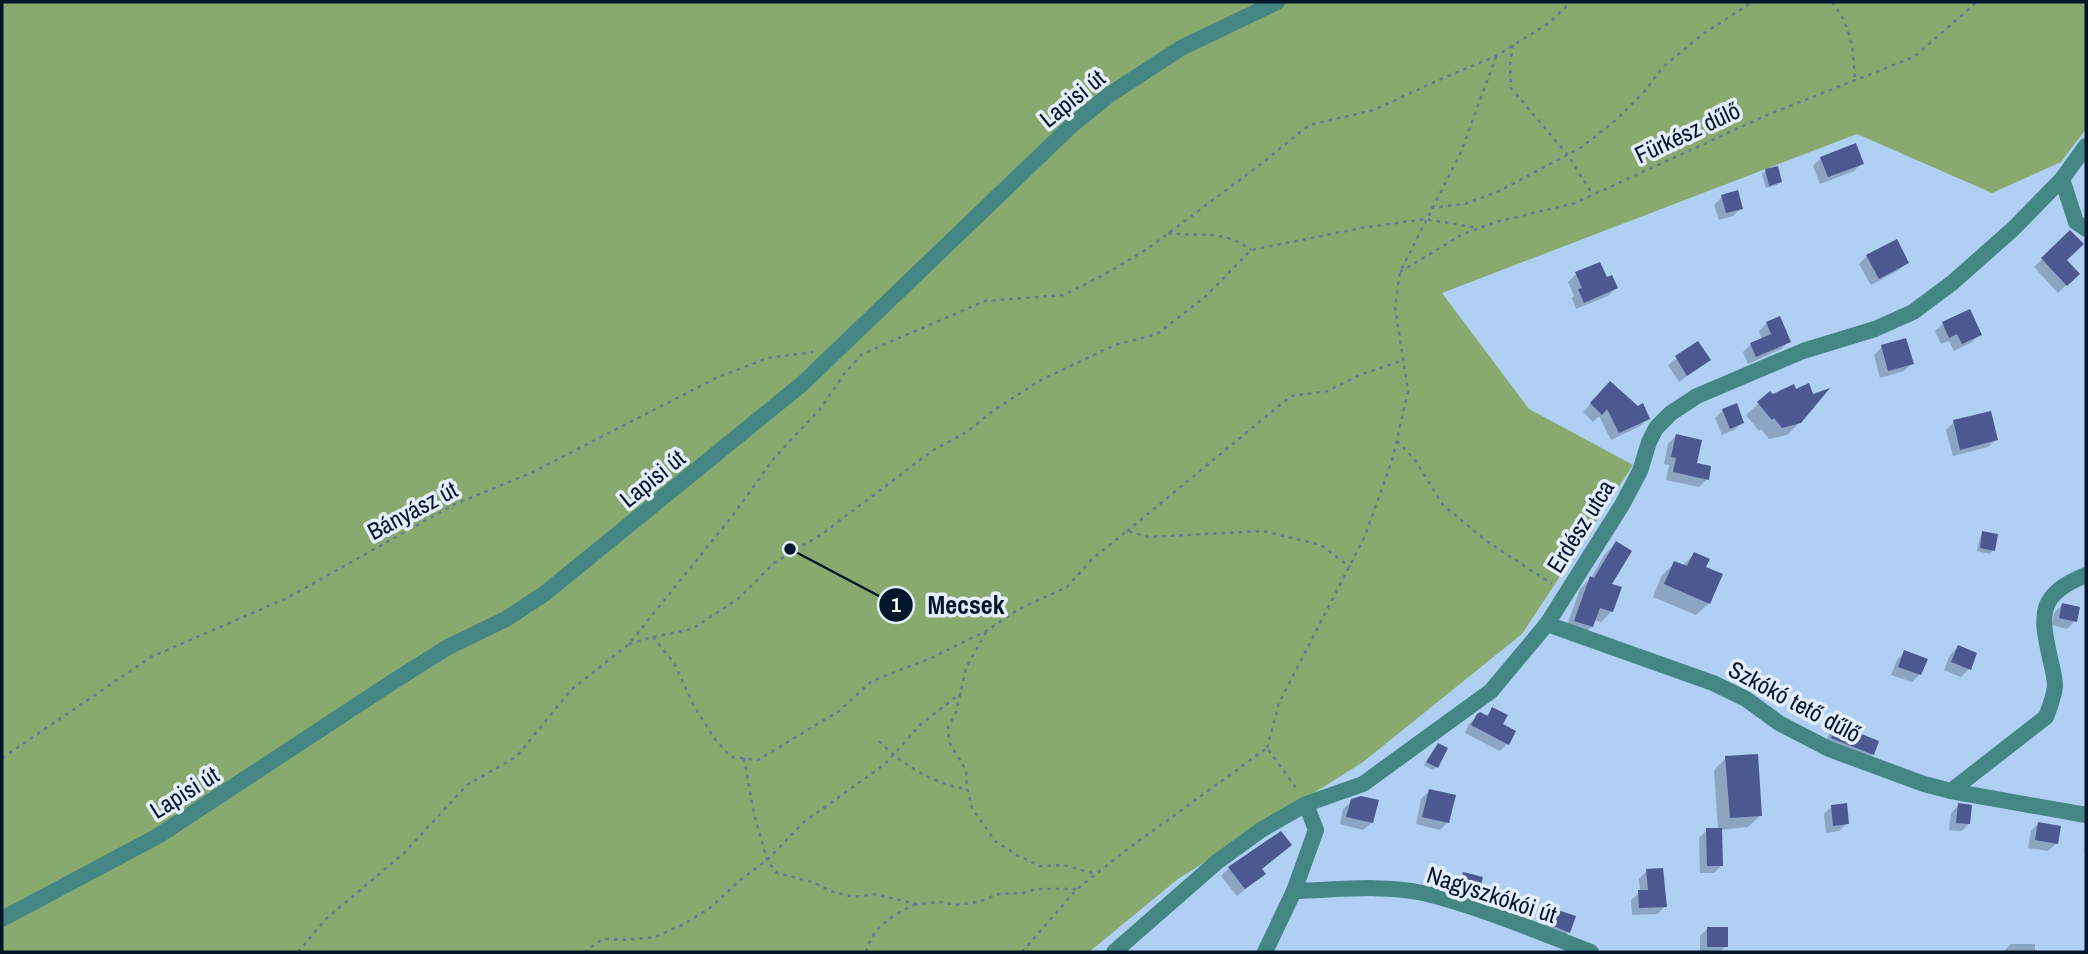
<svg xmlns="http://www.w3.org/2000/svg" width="2088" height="954" font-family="'Archivo Narrow',sans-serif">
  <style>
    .forest { fill: #89aa6f }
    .shadow { fill: #0003 }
    .building { fill: #4c5990 }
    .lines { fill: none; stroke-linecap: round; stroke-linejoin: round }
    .path { stroke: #617b99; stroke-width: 2.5; stroke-dasharray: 3.5 5; stroke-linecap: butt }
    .minor { stroke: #448684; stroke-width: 16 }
    .labels { text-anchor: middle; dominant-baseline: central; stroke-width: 7; stroke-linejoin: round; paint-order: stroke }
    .street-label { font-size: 24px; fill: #02152a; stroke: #e3eefa }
    .leader { fill: none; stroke: #02152a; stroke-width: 2.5 }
    .callout-dot { fill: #02152a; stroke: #e3eefa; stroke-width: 2.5 }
    .mark-label { font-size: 21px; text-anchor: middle; font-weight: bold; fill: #fff }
    .callout-label { font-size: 26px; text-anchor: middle; font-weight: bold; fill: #02152a; stroke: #e3eefa; stroke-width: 7; stroke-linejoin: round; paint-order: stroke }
  </style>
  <rect width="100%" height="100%" fill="#afcff3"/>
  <path class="forest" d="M2,2H2086V129L2061,162L1992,193L1857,134L1442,293L1529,409L1633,465L1522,634L1363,762L1178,879L1089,952H2Z"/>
  <g class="shadow">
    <path d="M1821,158L1862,163L1854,171L1820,184L1813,166Z"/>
    <path d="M1766,171L1780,182L1777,185L1766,188L1762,174Z"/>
    <path d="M1722,197L1741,208L1733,216L1719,220L1714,205Z"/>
    <path d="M2070,233L2065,260L2078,274L2058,293L2034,267Z"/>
    <path d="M1867,256L1907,262L1899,270L1871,285L1859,264Z"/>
    <path d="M1576,274L1606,279L1616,288L1608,296L1576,309L1572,298L1574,296L1568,282Z"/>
    <path d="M1767,323L1789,341L1781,349L1748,364L1743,352L1751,344L1762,339L1759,331Z"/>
    <path d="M1943,324L1980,334L1972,342L1954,351L1949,341L1941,344L1935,331Z"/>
    <path d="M1698,343L1708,360L1679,382L1668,365Z"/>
    <path d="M1882,347L1912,363L1904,371L1880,378L1874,355Z"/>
    <path d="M1611,383L1648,418L1640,426L1611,440L1599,416L1593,422L1583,412Z"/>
    <path d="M1772,396L1800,422L1787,435L1769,439L1761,429L1759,431L1746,415L1759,403Z"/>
    <path d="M1723,410L1742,423L1734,430L1722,435L1715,418Z"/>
    <path d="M1954,422L1996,439L1988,447L1953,456L1946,430Z"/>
    <path d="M1676,436L1707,479L1699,487L1666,480L1669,465L1664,464L1668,444Z"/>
    <path d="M1983,533L1993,550L1990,554L1977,551L1980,537Z"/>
    <path d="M1616,543L1610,585L1612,611L1601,622L1594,620L1592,626L1581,637L1565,631L1580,589L1591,578L1605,554Z"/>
    <path d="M1694,554L1704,568L1709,603L1696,615L1653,597L1662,575L1675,563L1682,566Z"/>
    <path d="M2062,605L2075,621L2067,629L2052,625L2054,613Z"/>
    <path d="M1958,647L1969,669L1961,677L1944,670L1950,655Z"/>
    <path d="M1905,652L1920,674L1912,682L1891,675L1897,660Z"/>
    <path d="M1493,709L1508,743L1500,751L1465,733L1469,724L1478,716H1486Z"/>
    <path d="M1836,726L1873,754L1865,761L1824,746L1829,734Z"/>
    <path d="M1438,745L1436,767L1433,770L1424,765Z"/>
    <path d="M1726,758L1761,815L1748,827L1721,830L1722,865L1714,873H1700L1699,838L1707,830H1718L1714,770Z"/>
    <path d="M1429,791L1448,822L1440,830L1416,824L1421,799Z"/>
    <path d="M1352,801L1371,823L1363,830L1340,824L1343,809Z"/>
    <path d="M1959,805L1969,824L1961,831L1949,830L1951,813Z"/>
    <path d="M1832,806L1847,823L1839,831L1826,833L1824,814Z"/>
    <path d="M2039,823L2056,844L2048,851L2028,848L2031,831Z"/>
    <path d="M2086,837V853H2084Z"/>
    <path d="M1229,868L1255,881L1237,896L1221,876Z"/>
    <path d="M1647,871L1665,906L1658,914L1632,915L1631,900L1640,892L1639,879Z"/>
    <path d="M1463,874L1477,893L1469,901L1452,897L1455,882Z"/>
    <path d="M1555,911L1568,932L1561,939L1543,932L1547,919Z"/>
    <path d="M1707,929L1726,946L1720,952H1700V936Z"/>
    <path d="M2011,944H2035V952H2003Z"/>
  </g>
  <g class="building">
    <path d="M1856,143L1864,164L1828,177L1820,157Z"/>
    <path d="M1778,166L1782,182L1769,186L1765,169Z"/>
    <path d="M1738,190L1743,209L1726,213L1721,195Z"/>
    <path d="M2070,230L2084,244L2067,260L2080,274L2067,286L2041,258Z"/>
    <path d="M1897,239L1909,263L1879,279L1866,255Z"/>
    <path d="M1600,262L1607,277L1612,275L1618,288L1584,303L1578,289L1582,288L1575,272Z"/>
    <path d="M1970,309L1982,335L1962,344L1957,334L1949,338L1942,322Z"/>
    <path d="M1780,316L1791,342L1756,357L1750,343L1771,334L1766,322Z"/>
    <path d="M1906,338L1914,364L1888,371L1881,345Z"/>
    <path d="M1698,341L1711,360L1687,376L1675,356Z"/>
    <path d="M1610,381L1638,406L1643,403L1650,419L1619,433L1607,409L1602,415L1590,403Z"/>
    <path d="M1809,383L1813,394L1830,388L1801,423L1782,428L1774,418L1772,420L1757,402L1770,391L1773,394L1794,384L1796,389Z"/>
    <path d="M1737,403L1744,423L1730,429L1722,409Z"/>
    <path d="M1991,411L1998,440L1960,450L1953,420Z"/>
    <path d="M1676,434L1702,440L1697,463L1711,466L1709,480L1673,472L1676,458L1671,457Z"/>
    <path d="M1982,531L1998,534L1995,551L1980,548Z"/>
    <path d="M1616,541L1632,551L1612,584L1622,587L1613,612L1600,608L1593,627L1574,621L1590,576L1594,578Z"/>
    <path d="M1694,552L1710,559L1706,567L1723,574L1710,604L1664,584L1674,561L1687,566Z"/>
    <path d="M2062,603L2080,607L2077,622L2059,618Z"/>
    <path d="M1958,645L1977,653L1971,670L1951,662Z"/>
    <path d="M1904,650L1928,659L1921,675L1898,667Z"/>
    <path d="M1492,707L1508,715L1503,724L1516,731L1509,745L1471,725L1477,714L1480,712L1488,716Z"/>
    <path d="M1836,724L1879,741L1874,755L1831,738Z"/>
    <path d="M1438,743L1448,748L1438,768L1426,762Z"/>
    <path d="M1758,754L1762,816L1730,818L1725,756Z"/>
    <path d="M1429,789L1456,795L1449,823L1422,817Z"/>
    <path d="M1361,796L1379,800L1373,823L1346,817L1351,799Z"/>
    <path d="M1847,803L1849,824L1833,826L1831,805Z"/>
    <path d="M1958,803L1972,805L1970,824L1956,823Z"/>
    <path d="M2038,822L2061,826L2058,844L2035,840Z"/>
    <path d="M1706,828H1722L1723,866H1707Z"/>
    <path d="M1281,831L1292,845L1262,869L1266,874L1245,889L1228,867Z"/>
    <path d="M1663,868L1667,907L1639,908L1638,890H1648L1646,869Z"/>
    <path d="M1463,872L1483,877L1479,894L1459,889Z"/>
    <path d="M1555,909L1576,916L1570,933L1549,924Z"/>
    <rect x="1707" y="927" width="21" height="20"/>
  </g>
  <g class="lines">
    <g class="path">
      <path d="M1832,2C1852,28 1853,48 1855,80"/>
      <path d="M1513,45L1510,65L1511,88L1567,154L1593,195"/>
      <path d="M1431,208L1465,204L1501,190L1582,147L1617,119L1644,92L1662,68L1703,34L1752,2"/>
      <path d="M1168,233C1200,237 1224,229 1251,250"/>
      <path d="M1400,272L1463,234L1496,222L1575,203L1767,115L1914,57L1977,2"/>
      <path d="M1397,441L1415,460L1443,505L1485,540L1552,584"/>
      <path d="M1127,531L1291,396L1327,391L1362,374L1403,360"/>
      <path d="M986,632L966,668L956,712L948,727L949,742L966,770L967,789L972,808L995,841L1017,855L1040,866L1063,865L1096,874"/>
      <path d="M653,637L674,663L694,706L714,738L731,757L758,760L839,711L872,681L931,658L986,631L1019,609L1067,587L1091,560L1127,531L1148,537L1263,531L1321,545L1350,567"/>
      <path d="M629,644L653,637L692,629L738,599L774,563L822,534L932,451L968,431L994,410L1041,380L1115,345L1157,334L1206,296L1251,250L1361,228L1425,219L1478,228"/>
      <path d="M879,741C901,764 935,785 967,789"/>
      <path d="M1267,748L1279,703L1364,538L1392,461L1408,391L1395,307L1400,272L1460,154L1496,57"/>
      <path d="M2,758L151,657L287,598L453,505L531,473L718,377L768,358L813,352"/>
      <path d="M744,758L754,814L767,860L777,873L813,882L833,892L854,897L875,894L916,904L942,902L956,905L978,902L999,894L1023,893L1036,889H1077"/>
      <path d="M298,952L325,920L405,852L467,785L516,757L571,690L629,644L733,515L775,457L821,408L844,374L862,354L985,301L1064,295L1109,272L1150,247L1257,167L1309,125L1374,110L1443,78L1496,56L1549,23L1571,2"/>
      <path d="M584,952L603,939L627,940L655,937L684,924L710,908L740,880L767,860L804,822L885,764L921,724L961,693"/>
      <path d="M866,952C872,927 894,914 916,904"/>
      <path d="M1022,952L1077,889L1129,848L1267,748L1297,789"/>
    </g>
    <g class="minor">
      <path d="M2062,179L2076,222L2086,229"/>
      <path d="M1547,624L1713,683L1746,699L1779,723L1829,749L1924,784L1951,791L2046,717C2050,707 2054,697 2055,686C2055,677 2052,667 2050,658C2040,613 2038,595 2086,575"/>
      <path d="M1951,791L2086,815"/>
      <path d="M1294,891C1335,890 1382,884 1423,893C1481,907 1536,931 1591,952"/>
      <path d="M2,919L158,836L394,681L448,647L506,619L544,594L802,384L1072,125L1109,95L1181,48L1277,2"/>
      <path d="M1114,952L1217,862L1261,830L1306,804L1363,784L1491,691L1547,624L1622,505L1640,471L1649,442L1656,428L1671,413L1697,396L1803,351L1875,329L1913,312L1952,283L2013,229L2062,179L2086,146"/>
      <path d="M1265,952L1294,891L1316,830L1306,804"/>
    </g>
  </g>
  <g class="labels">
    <g class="street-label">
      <text transform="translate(1072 98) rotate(-39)">Lapisi út</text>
      <text transform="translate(1687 132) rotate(-25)">Fürkész dűlő</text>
      <text transform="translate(652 478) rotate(-39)">Lapisi út</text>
      <text transform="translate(412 510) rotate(-28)">Bányász út</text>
      <text transform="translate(1580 526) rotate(-58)">Erdész utca</text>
      <text transform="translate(1795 701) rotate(28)">Szkókó tető dűlő</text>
      <text transform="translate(184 792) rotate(-32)">Lapisi út</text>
      <text transform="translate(1492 894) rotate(18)">Nagyszkókói út</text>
    </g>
  </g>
  <path class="leader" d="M790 549L896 605"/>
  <g class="callout-dot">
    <circle cx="790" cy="549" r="7"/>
    <circle cx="896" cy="605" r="18"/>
  </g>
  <g class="mark-label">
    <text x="896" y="612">1</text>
  </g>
  <g class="callout-label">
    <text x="966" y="614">Mecsek</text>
  </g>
  <rect width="2088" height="954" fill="none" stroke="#02152a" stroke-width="7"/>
</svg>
